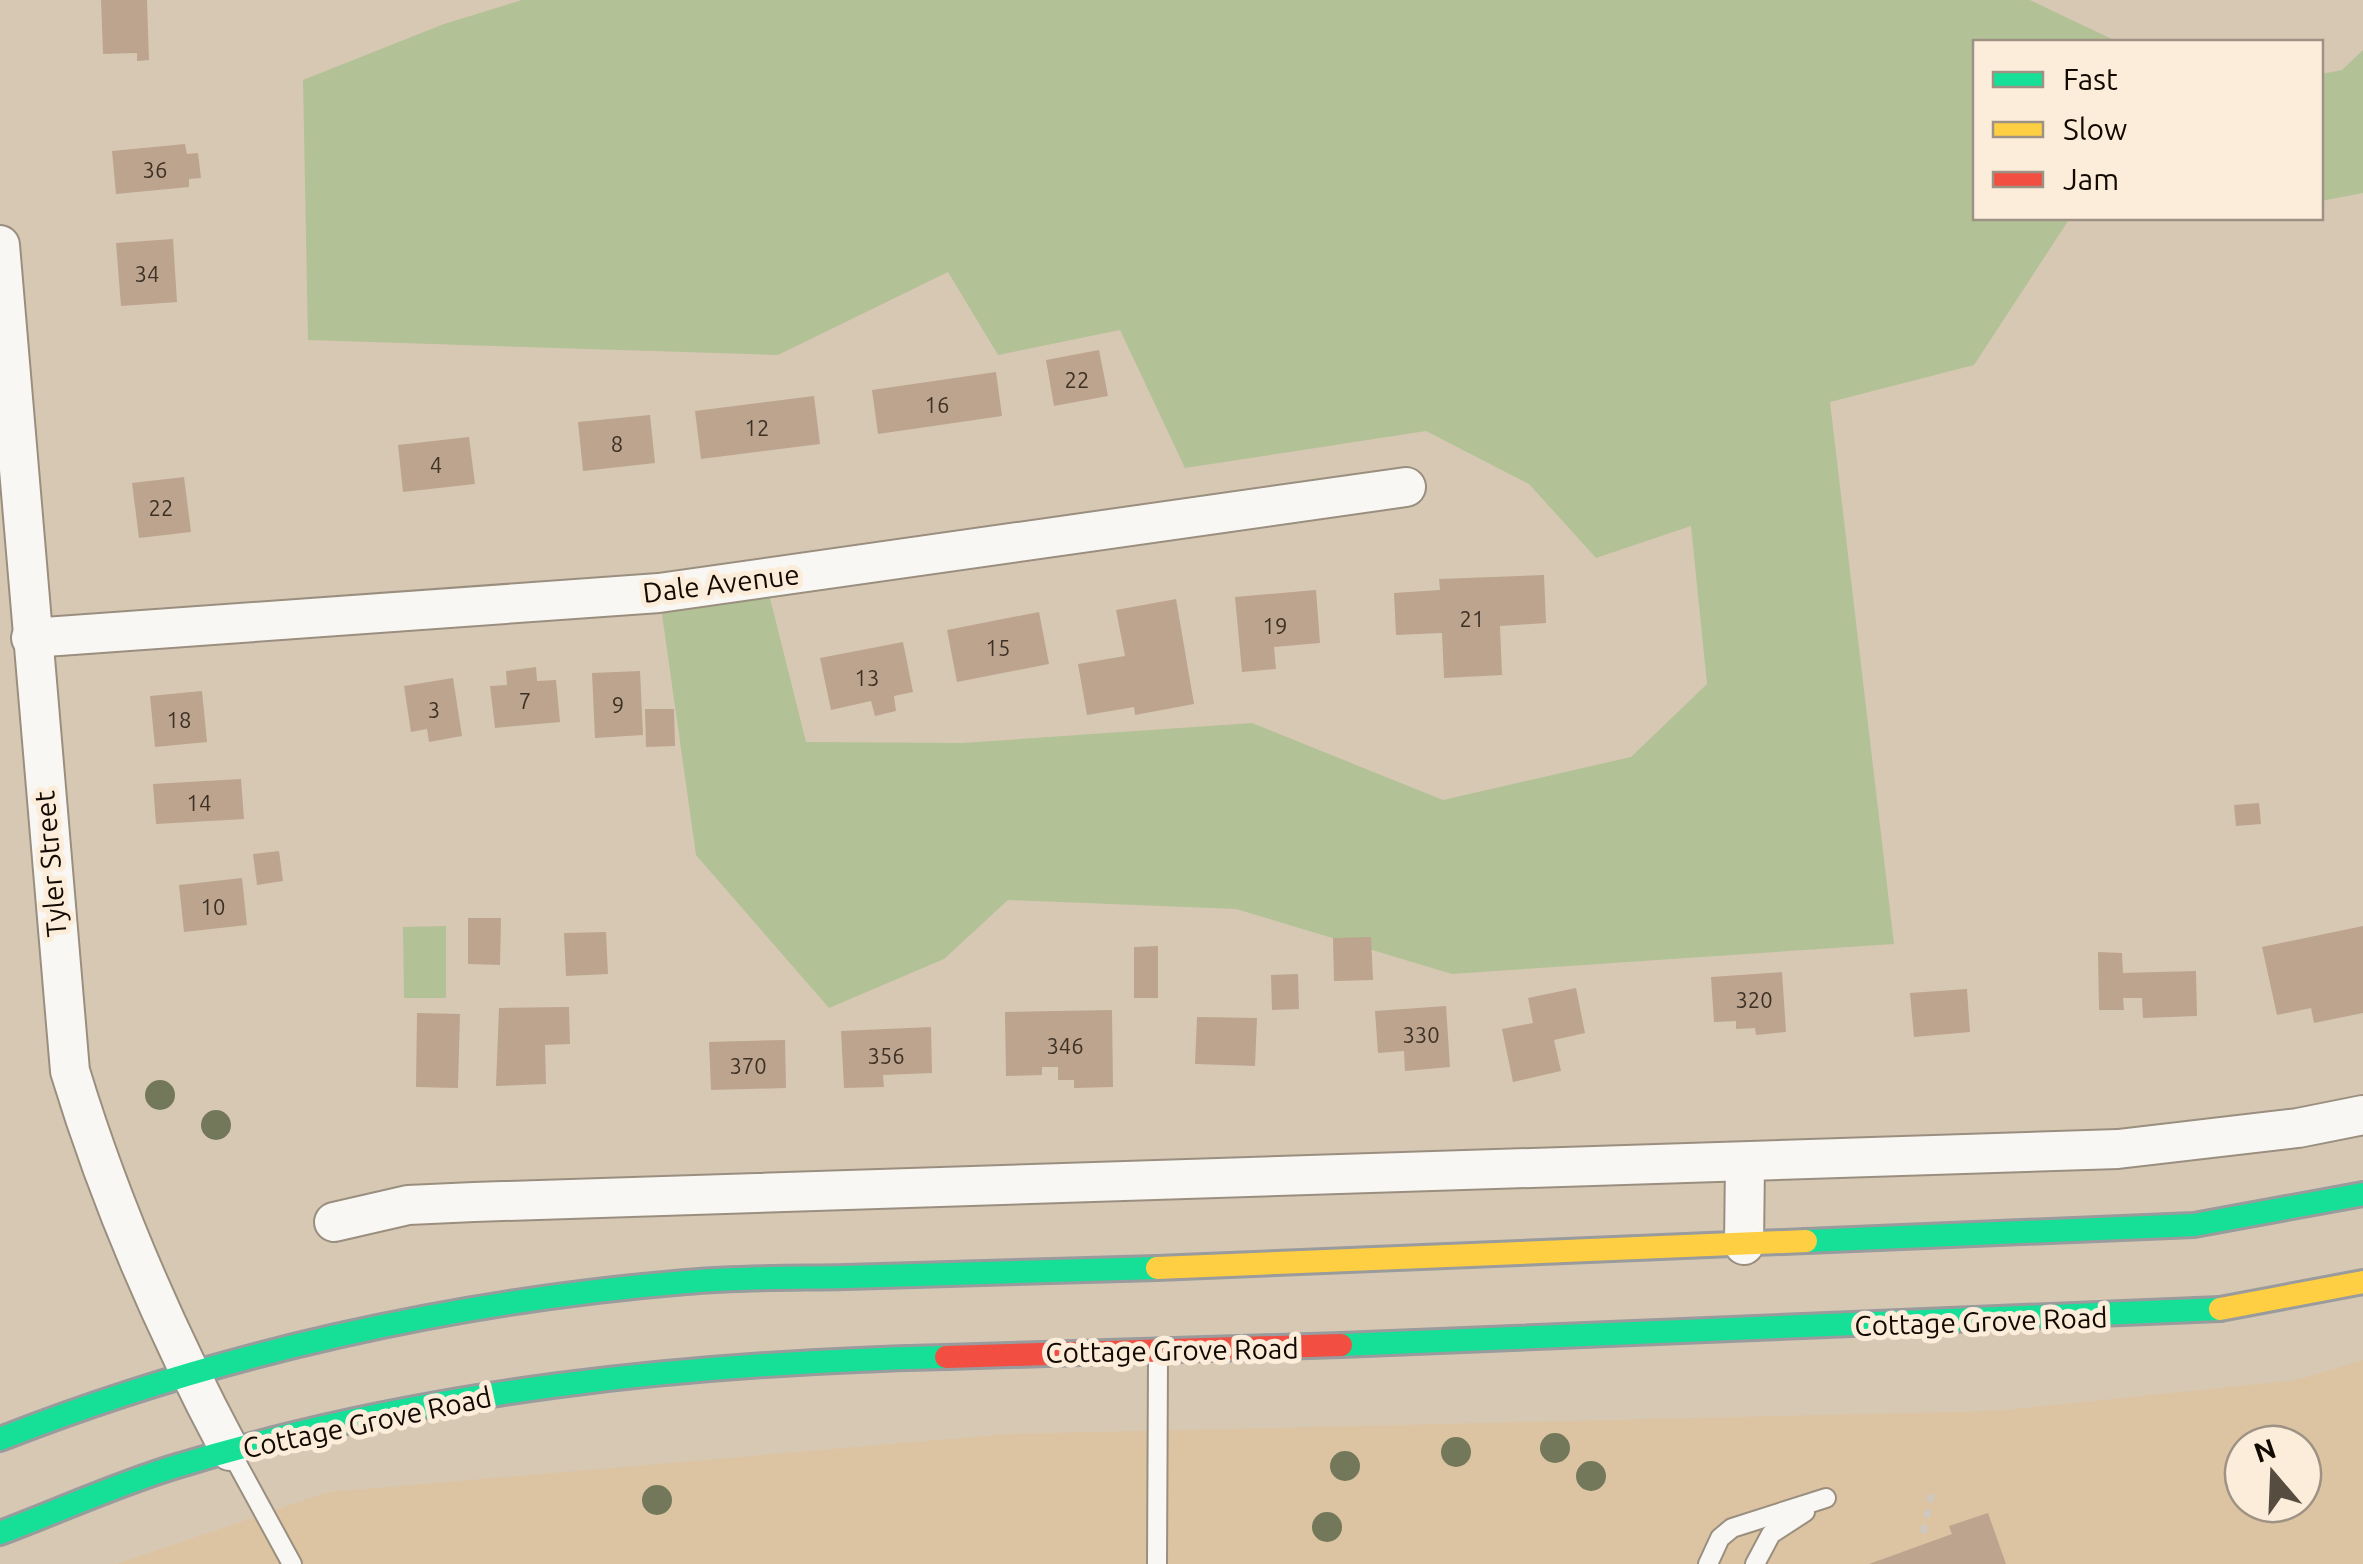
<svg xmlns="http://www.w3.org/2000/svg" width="2363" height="1564" font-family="Ubuntu,sans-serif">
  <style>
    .built { fill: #dcc3a2; fill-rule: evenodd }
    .green { fill: #b3c196 }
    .building { fill: #bda48e }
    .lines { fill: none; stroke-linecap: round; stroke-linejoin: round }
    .lane-casing { stroke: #9a8f7f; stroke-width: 22 }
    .street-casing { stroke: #9a8f7f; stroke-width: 42 }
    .fast-casing { stroke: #999b9c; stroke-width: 28 }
    .slow-casing { stroke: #999b9c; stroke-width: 28 }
    .jam-casing { stroke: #999b9c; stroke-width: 28 }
    .path { stroke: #cdc8c2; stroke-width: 6; stroke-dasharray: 8 8; stroke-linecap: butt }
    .lane { stroke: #f9f7f4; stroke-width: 18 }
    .street { stroke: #f9f7f4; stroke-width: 38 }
    .fast { stroke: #16e098; stroke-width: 22 }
    .slow { stroke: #ffcf43; stroke-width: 22 }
    .jam { stroke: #f24e42; stroke-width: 22 }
    .tree { fill: #73785a }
    .labels { text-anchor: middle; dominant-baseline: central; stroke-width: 10; stroke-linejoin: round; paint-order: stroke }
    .number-label { font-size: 22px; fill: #3d3024 }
    .street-label { font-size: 28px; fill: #120901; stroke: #fceddb }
  </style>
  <rect width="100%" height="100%" fill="#d7c8b4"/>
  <path class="built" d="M2363,1360V1564H116L329,1492L1010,1434L1996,1411L2297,1380ZM2243,1444H2303V1504H2243Z"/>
  <g class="green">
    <path d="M522,0H2030L2118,42H1976V218H2070L1974,365L1830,402L1894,944L1452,974L1236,909L1008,900L944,959L829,1008L696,855L659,593L765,578L806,742L962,743L1252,723L1443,800L1631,757L1707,684L1691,526L1596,558L1529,484L1426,431L1185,468L1120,330L998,355L948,272L778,355L308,340L303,80L444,24Z"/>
    <path d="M2363,50V193L2321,201V74L2342,70Z"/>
    <path d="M446,926V998H404L403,927Z"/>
  </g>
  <g class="building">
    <path d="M101,0H147L149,60L137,61V53L103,54Z"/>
    <path d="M185,144L187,154L198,153L201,178L189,179V187L116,194L112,151Z"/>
    <path d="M173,239L177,302L121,306L116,243Z"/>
    <path d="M1099,350L1108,396L1054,406L1046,360Z"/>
    <path d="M996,372L1002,416L878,434L872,390Z"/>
    <path d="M814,396L820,444L701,459L695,411Z"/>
    <path d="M650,415L655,463L583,471L578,422Z"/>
    <path d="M469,437L475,484L403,492L398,445Z"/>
    <path d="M184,477L191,532L139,538L132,483Z"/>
    <path d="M1544,575L1546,623L1500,626L1502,675L1444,678L1442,633L1396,635L1394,593L1440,590L1439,579Z"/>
    <path d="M1316,590L1320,643L1274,647L1276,669L1242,672L1235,597Z"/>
    <path d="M1176,599L1194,704L1135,715L1134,707L1087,715L1078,664L1125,656L1116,610Z"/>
    <path d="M1039,612L1049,664L957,682L947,630Z"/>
    <path d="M903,642L913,692L894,696L896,711L875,716L871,701L831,710L820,658Z"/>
    <path d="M536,667L537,681L556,680L560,722L495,728L490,686L507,685L506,671Z"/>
    <path d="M640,671L643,735L595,738L592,673Z"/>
    <path d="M453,678L462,736L429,742L427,729L411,732L404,686Z"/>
    <path d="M202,691L207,742L155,747L150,696Z"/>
    <path d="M645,709H674L675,746L646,747Z"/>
    <path d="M241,779L244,819L156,824L153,784Z"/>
    <path d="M2259,803L2261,824L2236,826L2234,805Z"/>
    <path d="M279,851L283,881L257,885L253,854Z"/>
    <path d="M242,878L247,925L184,932L179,885Z"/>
    <path d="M468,918H501L500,965L468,964Z"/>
    <path d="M2363,926V1013L2314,1023L2311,1008L2277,1015L2262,947Z"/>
    <path d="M606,932L608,974L566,976L564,933Z"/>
    <path d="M1371,937L1373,980L1334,981L1333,938Z"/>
    <path d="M1158,946V998H1134V947Z"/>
    <path d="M2098,952L2122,953L2123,973L2196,971L2197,1016L2143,1018L2142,998H2123L2124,1010H2099Z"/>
    <path d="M1782,972L1786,1032L1756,1035L1755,1028L1736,1029V1021L1714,1022L1711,977Z"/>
    <path d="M1298,974L1299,1009L1272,1010L1271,975Z"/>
    <path d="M1576,988L1585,1033L1554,1040L1561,1071L1513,1082L1502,1029L1533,1023L1528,998Z"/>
    <path d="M1967,989L1970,1032L1914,1037L1910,993Z"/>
    <path d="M1446,1006L1450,1067L1405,1071L1404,1051L1378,1053L1375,1011Z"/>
    <path d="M569,1007L570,1044L545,1045L546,1084L496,1086L499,1008Z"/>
    <path d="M1112,1010L1113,1087L1074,1088V1080H1058V1067H1042V1075L1006,1076L1005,1012Z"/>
    <path d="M417,1013L460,1014L458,1088L416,1087Z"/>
    <path d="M1197,1017L1257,1018L1255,1066L1195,1064Z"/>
    <path d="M931,1027L932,1073L883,1075L884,1087L844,1088L841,1031Z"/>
    <path d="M785,1040L786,1088L711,1090L709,1042Z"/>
    <path d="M1988,1513L2006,1564H1869L1952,1534L1949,1526Z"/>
  </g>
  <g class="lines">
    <g class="lane-casing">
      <g id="lane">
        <path d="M233,1456L292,1564"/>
        <path d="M1157,1564L1158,1360"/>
        <path d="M1708,1564L1720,1538L1732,1528L1826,1498"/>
        <path d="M1755,1564L1771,1534L1805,1512"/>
      </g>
    </g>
    <g class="street-casing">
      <g id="street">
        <path d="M0,245L70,1071C110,1203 165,1329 230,1451"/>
        <path d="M31,638L659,593L1406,487"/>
        <path d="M334,1222L408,1205L474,1202L2118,1149L2298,1128L2363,1115"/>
        <path d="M1744,1245L1745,1162"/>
      </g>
    </g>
    <g class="fast-casing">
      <g id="fast">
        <path d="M1806,1241L2194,1225L2363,1194"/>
        <path d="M1341,1345L2220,1309"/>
        <path d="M0,1439C216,1354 455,1301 686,1282C739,1277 793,1278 846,1277C949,1274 1053,1271 1157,1268"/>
        <path d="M0,1533C59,1511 117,1484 177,1466C426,1390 687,1363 946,1357"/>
      </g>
    </g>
    <g class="slow-casing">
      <g id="slow">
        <path d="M1157,1268L1806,1241"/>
        <path d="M2220,1309L2363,1282"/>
      </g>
    </g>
    <g class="jam-casing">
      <path id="jam" d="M946,1357L1341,1345"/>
    </g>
    <path class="path" d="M1923,1533L1933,1489"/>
    <use href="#lane" class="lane"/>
    <use href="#street" class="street"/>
    <use href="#fast" class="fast"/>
    <use href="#slow" class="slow"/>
    <use href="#jam" class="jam"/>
  </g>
  <g class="tree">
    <circle cx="160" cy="1095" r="15"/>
    <circle cx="216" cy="1125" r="15"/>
    <circle cx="1555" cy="1448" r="15"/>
    <circle cx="1456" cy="1452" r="15"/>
    <circle cx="1345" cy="1466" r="15"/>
    <circle cx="1591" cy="1476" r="15"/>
    <circle cx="657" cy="1500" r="15"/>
    <circle cx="1327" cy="1527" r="15"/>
  </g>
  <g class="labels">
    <g class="number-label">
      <text x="155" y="169">36</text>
      <text x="147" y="273">34</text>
      <text x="1077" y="379">22</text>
      <text x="937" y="404">16</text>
      <text x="757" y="427">12</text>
      <text x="617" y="443">8</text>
      <text x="436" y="464">4</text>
      <text x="161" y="507">22</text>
      <text x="1472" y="618">21</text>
      <text x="1275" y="625">19</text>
      <text x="998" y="647">15</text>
      <text x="867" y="677">13</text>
      <text x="525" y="700">7</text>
      <text x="618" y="704">9</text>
      <text x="434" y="709">3</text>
      <text x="179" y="719">18</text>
      <text x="199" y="802">14</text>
      <text x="213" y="906">10</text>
      <text x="1754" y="999">320</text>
      <text x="1421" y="1034">330</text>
      <text x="1065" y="1045">346</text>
      <text x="886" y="1055">356</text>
      <text x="748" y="1065">370</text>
    </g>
    <g class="street-label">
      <text transform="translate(721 583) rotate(-7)">Dale Avenue</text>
      <text transform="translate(50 864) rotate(-95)">Tyler Street</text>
      <text transform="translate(1981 1321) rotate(-2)">Cottage Grove Road</text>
      <text transform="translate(1172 1350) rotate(-1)">Cottage Grove Road</text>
      <text transform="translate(367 1422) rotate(-12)">Cottage Grove Road</text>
    </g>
  </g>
  <rect x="1973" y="40" width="350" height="180" fill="#fceddb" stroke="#9e9284" stroke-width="2.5"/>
  <rect x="1993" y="72" width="50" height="15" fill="#16e098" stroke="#9e9284" stroke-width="2.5"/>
  <text x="2063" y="90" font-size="30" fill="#120901">Fast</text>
  <rect x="1993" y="122" width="50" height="15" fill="#ffcf43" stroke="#9e9284" stroke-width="2.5"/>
  <text x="2063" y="140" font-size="30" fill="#120901">Slow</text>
  <rect x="1993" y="172" width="50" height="15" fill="#f24e42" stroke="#9e9284" stroke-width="2.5"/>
  <text x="2063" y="190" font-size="30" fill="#120901">Jam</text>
  <g transform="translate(2273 1474) rotate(341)"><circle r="48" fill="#fceddb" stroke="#9e9284" stroke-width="2.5"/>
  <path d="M0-8L18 38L0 25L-18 38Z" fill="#574c40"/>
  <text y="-15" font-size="28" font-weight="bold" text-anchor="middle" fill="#120901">N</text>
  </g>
</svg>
